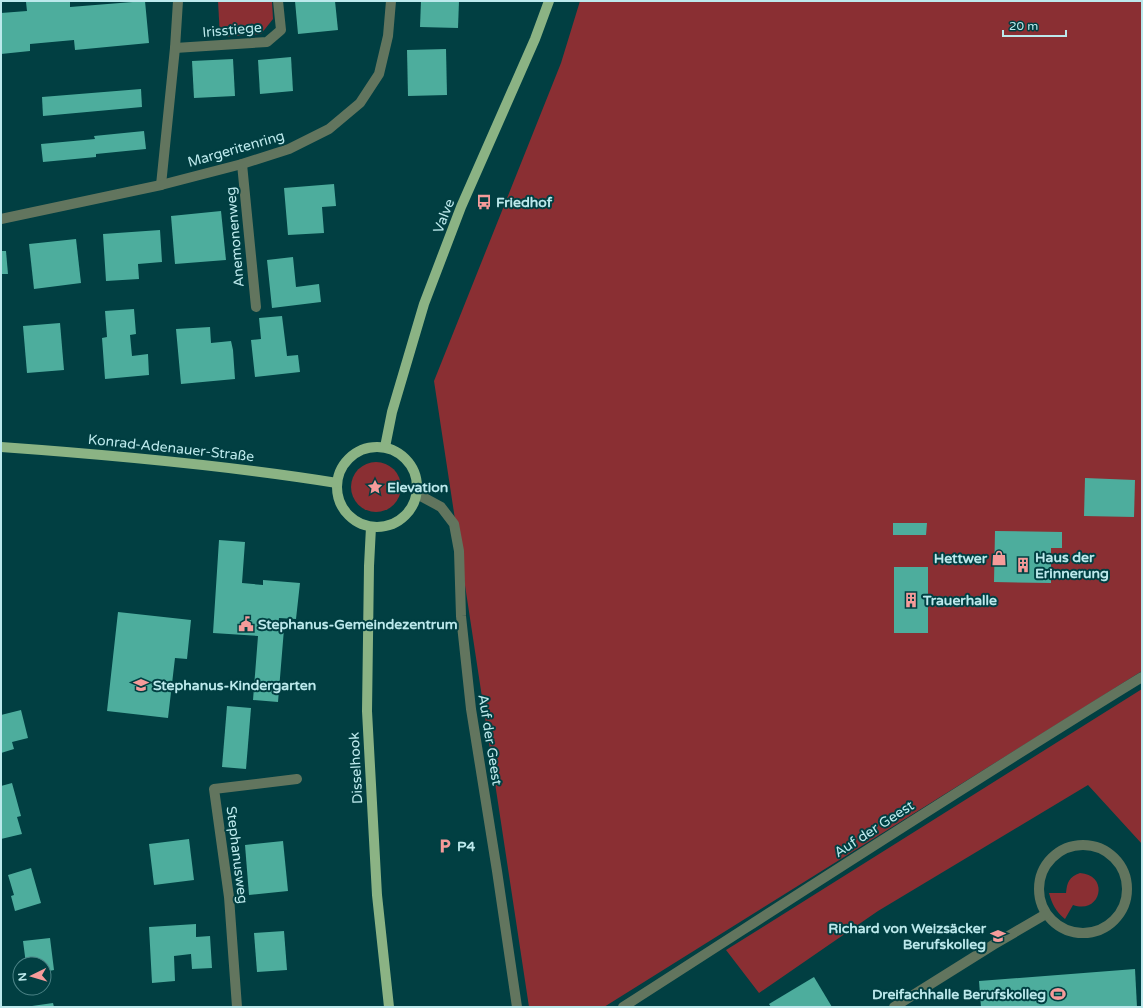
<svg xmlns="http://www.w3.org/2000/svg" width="1143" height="1008" font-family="'Varela Round',sans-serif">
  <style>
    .green { fill: #8a2f33 }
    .building { fill: #4dad9d }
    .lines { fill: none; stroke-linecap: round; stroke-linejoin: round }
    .minor { stroke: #62755e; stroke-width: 10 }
    .major { stroke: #8bb384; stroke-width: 10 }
    .labels { text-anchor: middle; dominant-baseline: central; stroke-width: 4; stroke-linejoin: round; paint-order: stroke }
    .street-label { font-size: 14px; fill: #bce9ec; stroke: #013f42 }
    .poi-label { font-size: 14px; font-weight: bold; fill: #bce9ec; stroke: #013f42; text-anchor: start }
  </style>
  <rect width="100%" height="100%" fill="#013f42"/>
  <g class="green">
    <path d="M218,1H272L273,19L261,34L220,37Z"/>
    <path d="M580,1H1142V671L604,1007H529L434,381L561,63Z"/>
    <circle cx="376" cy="487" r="25"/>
    <path d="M1142,689V844L1088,785L878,911L759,993L726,950Z"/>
    <path d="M1080,873C1110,875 1101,915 1073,905L1065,919C1056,912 1052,904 1049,893H1066C1067,882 1069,877 1080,873Z"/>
  </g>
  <g class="building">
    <path d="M35,1H70V7L145,1L149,43L75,50L74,40L30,44V51L1,54V13L27,11L26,2Z"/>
    <path d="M295,1H335L338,30L298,34Z"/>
    <path d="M421,1H459L458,28L420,27Z"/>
    <path d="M446,49L447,95L408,96L407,50Z"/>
    <path d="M291,57L293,91L260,94L258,60Z"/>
    <path d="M233,59L235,96L194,98L192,61Z"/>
    <path d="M141,89L142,107L43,116L42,97Z"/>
    <path d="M144,131L146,149L96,154V157L43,162L41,144L95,139L94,136Z"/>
    <path d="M334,184L336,206L322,207L324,233L288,235L284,188Z"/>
    <path d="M221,211L226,260L175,264L171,216Z"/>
    <path d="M160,230L162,262L138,264L139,279L106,281L103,234Z"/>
    <path d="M76,239L81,283L34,289L29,244Z"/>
    <path d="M1,251H6L8,274H1Z"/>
    <path d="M293,257L296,287L319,284L321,302L272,308L267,260Z"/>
    <path d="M134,309L136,334L130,335L132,356L148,354L149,375L105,379L102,338L107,337L105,311Z"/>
    <path d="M282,316L287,356L298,355L300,372L255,377L251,340L261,339L259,318Z"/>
    <path d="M60,323L64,370L27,373L23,326Z"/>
    <path d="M210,327L211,343L231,341L233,350L235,379L181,384L176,329Z"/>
    <path d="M1085,478L1135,480L1134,517L1084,516Z"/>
    <path d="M893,523H927L926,535H893Z"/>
    <path d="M995,531L1062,532V548H1051V583L994,582Z"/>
    <path d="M219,540L245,542L242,583L263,585V580L300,583L296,619L279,618L278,628L284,629L278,702L253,700L258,636L213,633Z"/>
    <rect x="894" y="567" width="34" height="66"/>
    <path d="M118,612L191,620L187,659L175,658L168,718L107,711Z"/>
    <path d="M227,706L251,708L246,769L222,767Z"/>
    <path d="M21,710L28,738L12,742L14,749L1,753V715Z"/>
    <path d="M12,783L21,816L17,817L22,834L1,839V786Z"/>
    <path d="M189,839L194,880L154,885L149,844Z"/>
    <path d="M283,841L288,891L249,895L245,845Z"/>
    <path d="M31,868L41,903L15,911L11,896L14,895L8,875Z"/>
    <path d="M196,924V937L210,936L212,968L192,969L191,954L174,956L175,981L152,983L149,927Z"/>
    <path d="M284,931L287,970L257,972L254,933Z"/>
    <path d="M50,938L54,970L44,972V964H26L23,941Z"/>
    <path d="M1135,969L1137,1007H981L979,981Z"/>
    <path d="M814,977L832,1007H771L769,1004Z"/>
    <path d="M53,1003L54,1007H32V1006Z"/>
  </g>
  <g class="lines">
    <g class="minor">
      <path d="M175,48L267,42L281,30L278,1"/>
      <path d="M242,164L256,307"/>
      <path d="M161,185L175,48L178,1"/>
      <path d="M1,219L161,185L242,164L289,149L329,129L360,103L379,74L388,36L391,1"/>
      <path d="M417,494L441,507L454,524L459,551L461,616L471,709L497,871L517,1007"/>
      <circle cx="1083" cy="889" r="44"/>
      <path d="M237,1007L229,897L214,789L297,779"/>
      <path d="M623,1007C796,896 967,784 1142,677"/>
      <path d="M894,1007L993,945L1046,914"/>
    </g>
    <g class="major">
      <circle cx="377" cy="487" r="40"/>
      <path d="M1,447C113,455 226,465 337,483"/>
      <path d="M385,447L392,412L424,304L461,207L535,39L549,1"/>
      <path d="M371,527L369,566L367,711L377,895L389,1007"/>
    </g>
  </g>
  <defs>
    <g id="bus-bare" transform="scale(1.2)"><path d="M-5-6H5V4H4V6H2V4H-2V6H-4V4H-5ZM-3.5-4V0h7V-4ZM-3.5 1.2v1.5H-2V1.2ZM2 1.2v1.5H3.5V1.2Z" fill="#f59b9a" stroke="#013f42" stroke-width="2.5" paint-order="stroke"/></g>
    <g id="sight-bare" transform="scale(1.2)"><path d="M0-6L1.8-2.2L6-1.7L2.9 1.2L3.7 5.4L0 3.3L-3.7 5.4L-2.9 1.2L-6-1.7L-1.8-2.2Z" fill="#f59b9a" stroke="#013f42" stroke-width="2.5" paint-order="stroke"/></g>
    <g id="shop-bare" transform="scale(1.2)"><path d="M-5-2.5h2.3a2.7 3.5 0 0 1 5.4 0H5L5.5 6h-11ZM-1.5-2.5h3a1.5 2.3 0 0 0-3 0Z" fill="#f59b9a" stroke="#013f42" stroke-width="2.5" paint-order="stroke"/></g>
    <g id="building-bare" transform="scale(1.2)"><path d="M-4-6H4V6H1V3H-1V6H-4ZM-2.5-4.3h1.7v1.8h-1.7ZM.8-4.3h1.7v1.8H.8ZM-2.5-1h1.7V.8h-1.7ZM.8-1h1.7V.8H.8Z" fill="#f59b9a" stroke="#013f42" stroke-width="2.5" paint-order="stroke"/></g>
    <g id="civic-bare" transform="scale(1.2)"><path d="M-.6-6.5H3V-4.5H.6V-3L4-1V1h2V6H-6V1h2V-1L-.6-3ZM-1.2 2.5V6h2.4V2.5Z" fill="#f59b9a" stroke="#013f42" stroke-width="2.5" paint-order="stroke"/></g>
    <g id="school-bare" transform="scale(1.2)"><path d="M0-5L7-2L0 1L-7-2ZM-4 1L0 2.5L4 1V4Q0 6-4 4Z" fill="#f59b9a" stroke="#013f42" stroke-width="2.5" paint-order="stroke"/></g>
    <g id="parking-bare" transform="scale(1.2)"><path d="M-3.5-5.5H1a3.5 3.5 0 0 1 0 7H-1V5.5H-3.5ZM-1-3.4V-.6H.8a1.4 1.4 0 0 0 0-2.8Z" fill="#f59b9a" stroke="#013f42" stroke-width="2.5" paint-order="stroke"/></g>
    <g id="stadium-bare" transform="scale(1.2)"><path d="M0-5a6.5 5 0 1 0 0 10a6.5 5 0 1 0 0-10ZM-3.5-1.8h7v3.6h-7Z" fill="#f59b9a" stroke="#013f42" stroke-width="2.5" paint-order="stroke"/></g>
  </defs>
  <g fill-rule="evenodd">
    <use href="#bus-bare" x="484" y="202"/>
    <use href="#sight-bare" x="375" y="487"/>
    <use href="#shop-bare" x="999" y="558"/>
    <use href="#building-bare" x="1023" y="565"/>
    <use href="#building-bare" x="911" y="600"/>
    <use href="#civic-bare" x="246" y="624"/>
    <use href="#school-bare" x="141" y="685"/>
    <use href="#parking-bare" x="445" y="846"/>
    <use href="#school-bare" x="998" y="936"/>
    <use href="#stadium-bare" x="1058" y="994"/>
  </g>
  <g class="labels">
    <g class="street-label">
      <text transform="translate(232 30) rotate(-5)">Irisstiege</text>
      <text transform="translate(236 149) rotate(-16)">Margeritenring</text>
      <text transform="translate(444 216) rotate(-69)">Valve</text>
      <text transform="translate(235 237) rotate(-95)">Anemonenweg</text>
      <text transform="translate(171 448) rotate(6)">Konrad-Adenauer-Straße</text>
      <text transform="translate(490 740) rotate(81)">Auf der Geest</text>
      <text transform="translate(356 768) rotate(-93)">Disselhook</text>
      <text transform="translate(874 829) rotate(-33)">Auf der Geest</text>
      <text transform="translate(237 855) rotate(83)">Stephanusweg</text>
    </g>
    <g class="poi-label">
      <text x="496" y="202">Friedhof</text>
      <text x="387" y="487">Elevation</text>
      <text x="1035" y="557">Haus der<tspan x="1035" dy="16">Erinnerung</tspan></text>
      <text x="987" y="558" text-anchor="end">Hettwer</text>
      <text x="923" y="600">Trauerhalle</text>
      <text x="258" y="624">Stephanus-Gemeindezentrum</text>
      <text x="153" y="685">Stephanus-Kindergarten</text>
      <text x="457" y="846">P4</text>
      <text x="986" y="928" text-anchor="end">Richard von Weizsäcker<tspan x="986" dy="16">Berufskolleg</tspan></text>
      <text x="1046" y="994" text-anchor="end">Dreifachhalle Berufskolleg</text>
    </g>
  </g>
  <rect width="1143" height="1008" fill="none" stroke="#bce9ec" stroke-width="4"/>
  <g transform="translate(32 976) rotate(265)"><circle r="19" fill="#013f42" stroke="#4c8386"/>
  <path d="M0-3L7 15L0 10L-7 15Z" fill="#f59b9a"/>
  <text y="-6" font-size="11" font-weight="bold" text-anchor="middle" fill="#bce9ec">N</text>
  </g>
  <path d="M1003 30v6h63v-6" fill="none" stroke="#bce9ec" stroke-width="2"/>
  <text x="1009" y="30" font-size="12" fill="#bce9ec" stroke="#013f42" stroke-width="3" paint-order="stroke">20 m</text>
</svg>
